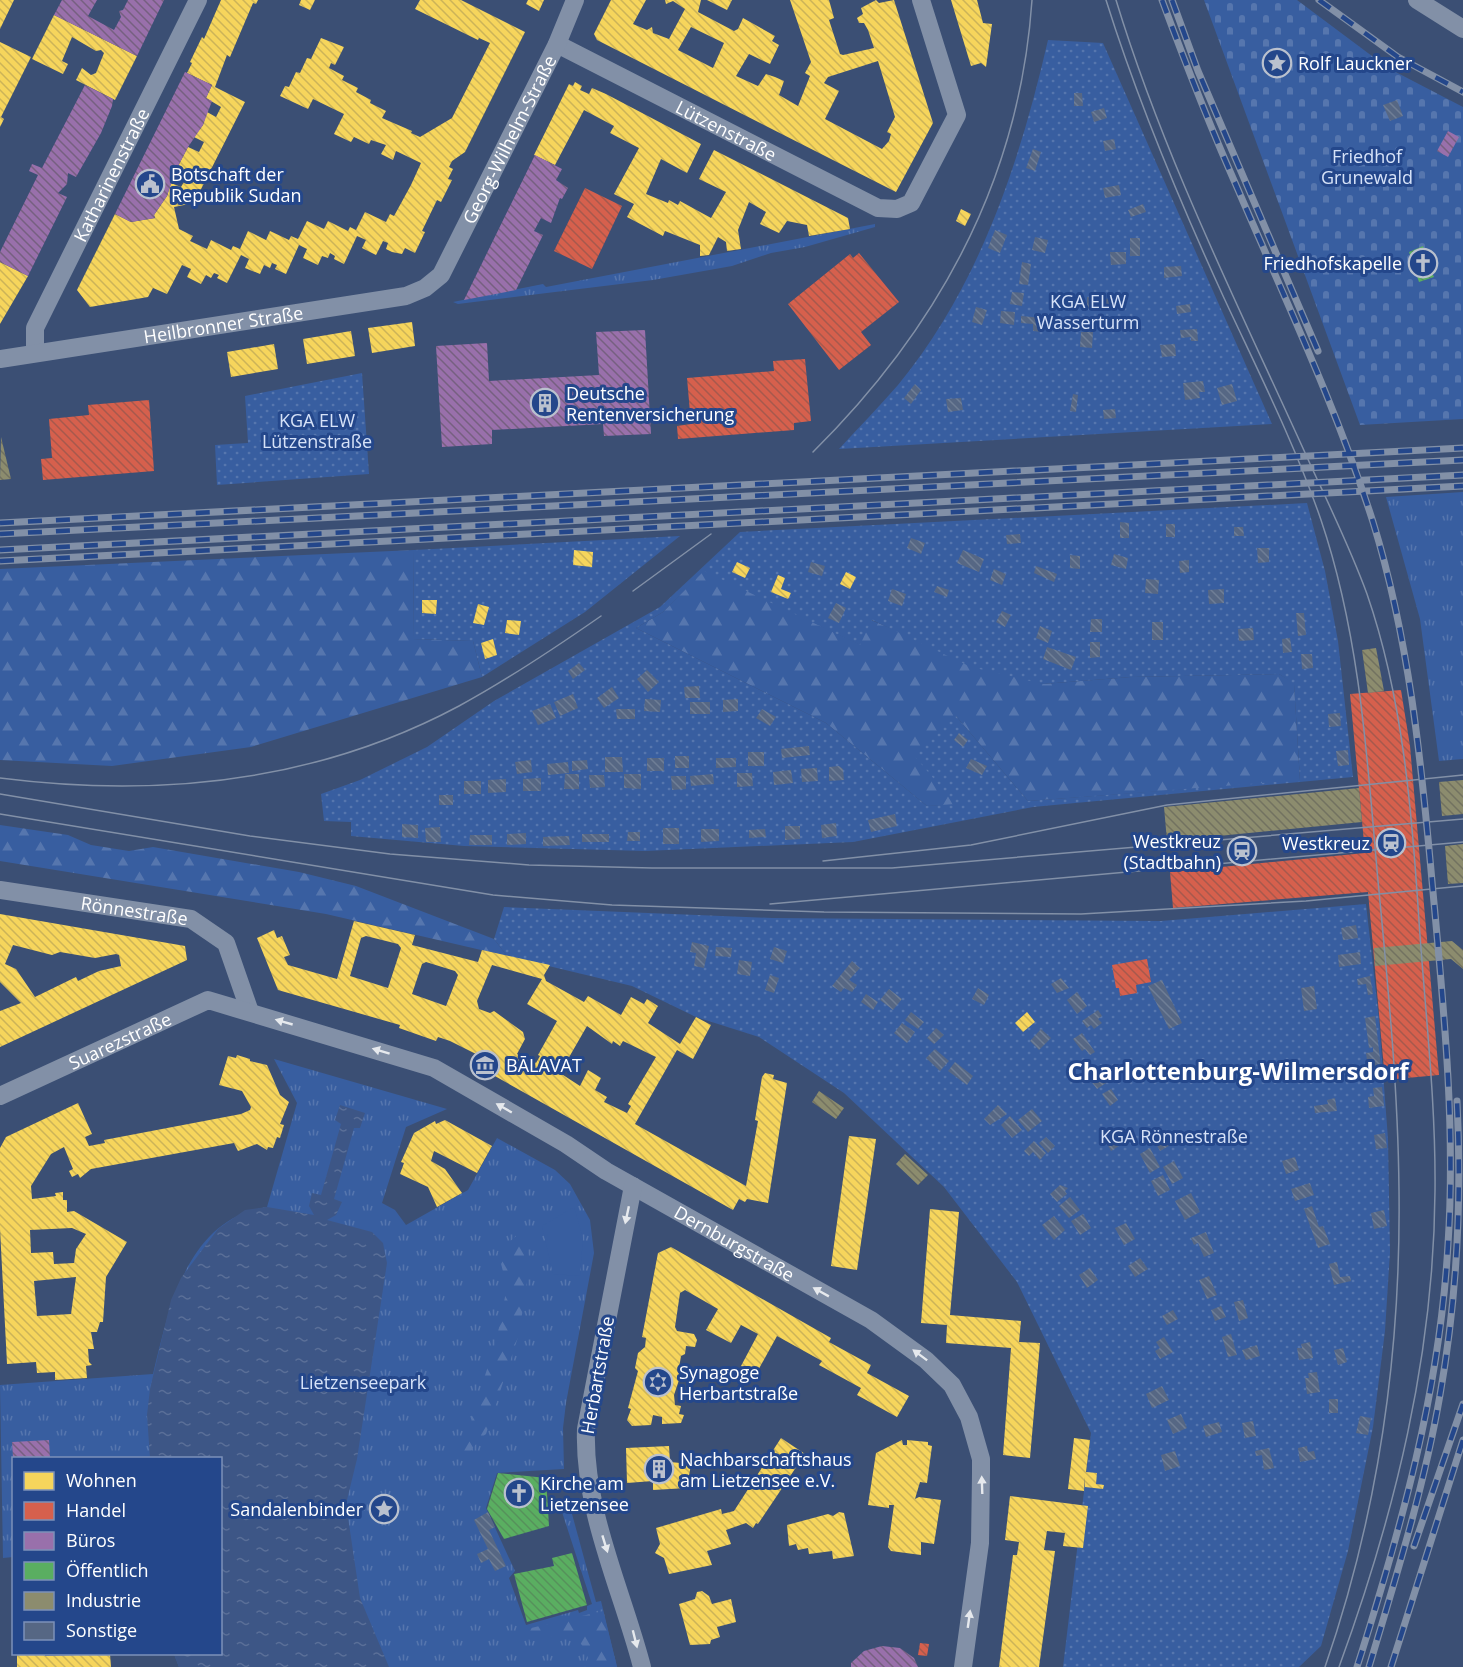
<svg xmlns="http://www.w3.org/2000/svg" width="1463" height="1667" font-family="'Open Sans',sans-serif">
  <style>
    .grass { fill: url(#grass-tufts) }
    .forest { fill: url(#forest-firs) }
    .cemetery { fill: url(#cemetery-stones) }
    .garden { fill: url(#garden-dots); fill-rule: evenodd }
    .pitch { fill: #385ea0 }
    .water { fill: url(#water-ripples) }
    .homes { fill: url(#homes-back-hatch); fill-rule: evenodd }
    .shops { fill: url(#shops-back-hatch) }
    .offices { fill: url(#offices-back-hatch) }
    .public { fill: url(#public-back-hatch) }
    .industry { fill: url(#industry-back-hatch) }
    .building { fill: url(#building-back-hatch) }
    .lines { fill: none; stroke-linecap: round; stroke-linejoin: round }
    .street { stroke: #8290a7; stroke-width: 18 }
    .tram { stroke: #8290a7; stroke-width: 1.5 }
    .rail-casing { stroke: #8290a7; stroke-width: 7 }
    .rail { stroke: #24478b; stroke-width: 4.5; stroke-dasharray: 14; stroke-linecap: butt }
    .oneway { fill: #e6e9ed }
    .labels { text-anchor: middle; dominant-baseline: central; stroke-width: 6; stroke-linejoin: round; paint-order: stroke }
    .poi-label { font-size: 18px; fill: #fff; stroke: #24478b; text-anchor: start }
    .street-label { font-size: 18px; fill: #fff; stroke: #24478b }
    .park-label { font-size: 18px; fill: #d6e2f8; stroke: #24478b }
    .district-label { font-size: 24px; font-weight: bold; fill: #fff; stroke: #24478b }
  </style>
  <defs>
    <pattern id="grass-tufts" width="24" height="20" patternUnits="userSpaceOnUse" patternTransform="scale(1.5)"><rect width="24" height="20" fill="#385ea0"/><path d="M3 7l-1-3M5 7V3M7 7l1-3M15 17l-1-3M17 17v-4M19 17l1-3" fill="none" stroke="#5676ae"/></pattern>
    <pattern id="forest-firs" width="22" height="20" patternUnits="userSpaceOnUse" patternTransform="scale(1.5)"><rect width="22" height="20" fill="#385ea0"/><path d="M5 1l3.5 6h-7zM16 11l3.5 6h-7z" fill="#5676ae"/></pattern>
    <pattern id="cemetery-stones" width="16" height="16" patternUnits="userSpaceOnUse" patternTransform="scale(1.5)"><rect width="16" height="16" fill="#385ea0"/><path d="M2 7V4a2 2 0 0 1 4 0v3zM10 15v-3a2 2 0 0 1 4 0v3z" fill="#5676ae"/></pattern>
    <pattern id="garden-dots" width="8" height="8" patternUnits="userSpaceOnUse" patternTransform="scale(1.5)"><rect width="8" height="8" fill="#385ea0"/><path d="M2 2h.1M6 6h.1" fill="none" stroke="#5676ae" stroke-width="1.8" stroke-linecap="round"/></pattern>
    <pattern id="water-ripples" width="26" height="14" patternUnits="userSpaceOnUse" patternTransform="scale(1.5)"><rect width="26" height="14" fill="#3d5686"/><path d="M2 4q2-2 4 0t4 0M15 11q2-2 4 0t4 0" fill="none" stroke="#5a6f98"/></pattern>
    <pattern id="homes-back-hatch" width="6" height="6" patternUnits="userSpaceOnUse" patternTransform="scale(1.5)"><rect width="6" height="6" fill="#f6d55c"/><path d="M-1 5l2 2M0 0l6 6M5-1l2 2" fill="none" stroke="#ccb358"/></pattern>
    <pattern id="shops-back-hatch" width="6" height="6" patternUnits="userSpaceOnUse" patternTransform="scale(1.5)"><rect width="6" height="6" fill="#d6604d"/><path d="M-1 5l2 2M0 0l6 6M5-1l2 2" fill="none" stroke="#a6594d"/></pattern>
    <pattern id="offices-back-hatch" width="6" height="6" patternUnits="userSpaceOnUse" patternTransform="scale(1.5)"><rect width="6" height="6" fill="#9970ab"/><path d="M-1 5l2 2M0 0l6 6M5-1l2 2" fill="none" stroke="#766080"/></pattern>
    <pattern id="public-back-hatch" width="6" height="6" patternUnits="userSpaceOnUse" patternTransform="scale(1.5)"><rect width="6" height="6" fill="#5aae61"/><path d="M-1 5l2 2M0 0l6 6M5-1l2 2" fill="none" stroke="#56915b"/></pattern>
    <pattern id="industry-back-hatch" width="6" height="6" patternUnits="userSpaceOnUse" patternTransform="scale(1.5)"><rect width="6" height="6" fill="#8c8c6e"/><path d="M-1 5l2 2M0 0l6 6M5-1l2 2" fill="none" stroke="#727260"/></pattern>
    <pattern id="building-back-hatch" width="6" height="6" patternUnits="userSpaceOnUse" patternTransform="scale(1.5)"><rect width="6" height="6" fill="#566784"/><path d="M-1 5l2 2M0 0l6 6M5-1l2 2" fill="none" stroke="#6f7e96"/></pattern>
  </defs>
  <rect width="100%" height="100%" fill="#3b4f74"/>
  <g class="grass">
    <path d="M875,224V227L805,247L771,253L732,266L653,280L458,304L453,302L543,284L546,287Z"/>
    <path d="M1463,492V759L1439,761L1420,619L1386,497Z"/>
    <path d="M274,1059L447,1109L406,1127L382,1203L395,1210L406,1225L468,1190L497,1138L555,1170L570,1184L590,1220L594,1253L566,1403L563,1428L564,1469L497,1473L486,1508L515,1571L509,1578L526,1625L578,1610L579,1613L587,1610V1606L592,1604L561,1509L569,1503L596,1602L601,1601L617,1667H179L174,1654H220V1458H14L13,1557L3,1558L0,1385L153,1374C169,1308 187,1219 267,1207L297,1103Z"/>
  </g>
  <g class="forest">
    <path d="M414,550L413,639L473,641L482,677L251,747L112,766L0,760V569Z"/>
    <path d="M704,570L859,644L871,620L909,636L1043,684L1131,677L1279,674L1294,683L1300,781L1028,801L956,716V805L927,806L826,723L636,628L663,612Z"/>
    <path d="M0,825L68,835L91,845L129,851L153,847L299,872L356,886L494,939L507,956L326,914L0,861Z"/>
    <path d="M523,1230L530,1262L519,1334L486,1434C475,1441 471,1455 462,1459L465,1439L472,1431V1415L496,1342L507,1287L498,1252Z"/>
    <path d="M603,1611L617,1667H584L588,1658C578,1626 556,1635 530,1642L527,1629Z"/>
  </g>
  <path class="cemetery" d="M1204,0H1297L1388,68L1463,107V419L1360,425Z"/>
  <g class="garden">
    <path d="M1048,40L1103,43L1272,424L839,449C858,428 879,407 898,385C979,287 1020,162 1048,40Z"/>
    <path d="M362,373L369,474L217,485L215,445L248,443L245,396Z"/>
    <path d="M1307,503L1325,571L1338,641L1353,777L1033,807L853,842L645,851L464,846L351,836V822L324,821L321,794L360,780L427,747L494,701L660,607L740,532ZM704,571L860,645L872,620L971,667L1043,684L1131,677L1279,674L1294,684L1300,780L1028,801L956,716L912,753L955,804L927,806L826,723L636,628L663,612Z"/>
    <path d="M680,536L585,612L482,677L473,641L413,639L414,550Z"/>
    <path d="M1366,904L1379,1019L1388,1139L1390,1252L1385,1331L1373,1427L1348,1551L1321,1646L1299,1667H1063L1091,1433L1017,1282L944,1187L844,1093L759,1037L696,1017L632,986L507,956L494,939L504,907L772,918L1161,921Z"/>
  </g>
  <path class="pitch" d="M574,1207L583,1238L580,1276L553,1274L542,1226Z"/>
  <path class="water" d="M340,1105L365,1113L360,1128H354L334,1199L342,1202L336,1215L327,1220L372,1232L383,1243L387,1263L357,1459L346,1504L360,1598L389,1667H179L174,1654H220V1458H150L147,1415L150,1389L171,1300L181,1278L218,1229L245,1210L267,1207L314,1215L309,1206L312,1193L321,1195L341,1124L335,1120Z"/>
  <g class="homes">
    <path d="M0,0H14L0,29Z"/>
    <path d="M221,0H258L256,4L253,3L230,57L227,55L215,87L245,102L194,203L174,207L179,229L193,236L190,241L207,249L211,240L231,250L233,246L240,249L248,231L266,240L270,231L289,240L291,236L298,239L307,221L324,229L328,221L348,231L350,227L356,230L365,212L386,222L390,214L394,216L411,185L421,163L396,151L393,160L381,154L386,145L371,140L369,144L354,137L351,142L334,134L344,114L313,99L308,109L280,96L285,86L289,87L296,72L300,73L307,58L311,59L321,38L344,47L335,65L331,63L329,68L344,76L342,80L358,88L356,92L371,100L370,103L386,111L382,118L412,131L411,133L420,137L452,118L490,43L479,38L478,40L415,9L420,0H461L525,32L465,152L452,161L449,167L453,169L448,179L452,180L441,202L437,200L422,231L425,232L415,253L405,248L402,254L392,252L386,249L388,243L383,241L376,255L362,248L366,240L357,236L344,264L334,259L335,256L330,253L328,258L322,256L318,265L303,258L307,249L299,245L286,274L275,269L277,265L272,263L270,268L264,265L260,274L245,268L249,259L241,255L227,283L217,278L219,275L214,273L211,278L206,275L201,284L187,277L191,269L182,265L167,294L153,288L148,297L90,307L77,290L115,214L131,222L155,218L154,215L167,196L171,183L181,187L187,177L175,172L188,147L199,152L204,142L194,137L203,125L207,112L216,117L221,107L206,98L212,85L187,73L192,63L190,62L202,37L204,39Z"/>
    <path d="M301,0H315L310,10L299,5Z"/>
    <path d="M528,0H544L539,11L526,4Z"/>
    <path d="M611,0H646L633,24L647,30L652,27L653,33L669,39L685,9L673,1L666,4L665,0H701L698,12L734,31L738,29L743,18L775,36L772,41L779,45L770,64L749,54L736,76L758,86L766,74L775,77L784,81L779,95L798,106L810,76L805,73L811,62L790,0H829L834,18L829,20L840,54L843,55L874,48L868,30L864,23H859L857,18L863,14L861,8L876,0L879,3L894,0L933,123L896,192L597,40L594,34ZM691,27L724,43L713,68L678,50ZM878,61L895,117L887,132L891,134L889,141L882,149L825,119L839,91L824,83L828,77Z"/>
    <path d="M707,0H732L727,10Z"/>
    <path d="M951,0H977L983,23L992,24L986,67L981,63L971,66Z"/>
    <path d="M54,15L137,56L115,100L76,80L82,68L91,75L96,73L104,53L101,50L96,51L72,37L62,61L68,64L63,74L32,59Z"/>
    <path d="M0,42L31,57L1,117L4,119L0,127Z"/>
    <path d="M575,82L582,86L580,90L589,94L592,88L606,94L701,144L687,173L661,159L646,194L668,203L669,200L678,205L680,201L711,218L726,192L699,179L714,150L848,218L850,229L809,236L807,225L787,221L779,233L760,224L766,212L749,202L738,230L741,249L727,251L726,242L718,237L709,255L700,256V245L665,231L663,236L627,217L634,204L614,194L639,148L610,133L614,126L584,110L555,165L534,155L569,84L573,86Z"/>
    <path d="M961,209L971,214L965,226L956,221Z"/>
    <path d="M0,262L28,276L0,324Z"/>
    <path d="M412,322L415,346L372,353L368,328Z"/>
    <path d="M351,331L355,356L307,364L303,339Z"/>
    <path d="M274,344L278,369L231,377L227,352Z"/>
    <path d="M574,550L593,552L592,567L573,565Z"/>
    <path d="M737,562L750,568L745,578L732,572Z"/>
    <path d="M846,572L856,577L850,589L840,584Z"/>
    <path d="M778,575L785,578L781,589L791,593L788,599L771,592Z"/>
    <path d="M422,600H437L436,614L422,613Z"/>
    <path d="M478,604L489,607L484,625L473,623Z"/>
    <path d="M507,620L521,621L519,635L505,633Z"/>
    <path d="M493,639L497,655L485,659L481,643Z"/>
    <path d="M0,914L185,946L187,960L0,1047V1011L21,1003L0,982ZM13,945L52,955L60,952L95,958L116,954L119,955L121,966L99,971L78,981L76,977L35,997L16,969L5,964Z"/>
    <path d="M354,921L415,935L412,945L478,962L482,950L550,965L544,975L546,981L584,1002L588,996L621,1015L631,997L644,1004L647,999L658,1006L648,1023L680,1044L696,1017L711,1025L693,1059L677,1050L635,1124L746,1186L758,1121L755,1120L762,1077L765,1073L774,1075L773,1079L787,1083L768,1203L747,1199L745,1202L739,1199L733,1210L477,1066L482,1057L450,1041L438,1037L436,1041L399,1028L400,1025L278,990L257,938L274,930L277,938L282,936L290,955L284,957L288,965L337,979ZM366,936L398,944L401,948L388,988L350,976L361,938ZM426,962L455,971L458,975L446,1006L412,994L422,964ZM492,965L542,979L527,1004L557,1021L538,1055L540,1056L536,1063L524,1054L522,1057L517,1054L525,1039L523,1032L494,1011L490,1013L479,1009L477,1001ZM587,1026L612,1044L613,1041L620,1046L623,1041L656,1057L628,1104L631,1106L627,1113L604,1102L607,1097L595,1090L601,1078L588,1070L580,1086L560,1073Z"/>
    <path d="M1027,1012L1035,1022L1023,1032L1015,1023Z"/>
    <path d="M237,1055L250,1059V1061L267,1065L280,1095L289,1102L280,1124L284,1125L280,1138L277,1137L273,1148L268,1147L267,1150L257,1144L238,1151L234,1143L91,1169L80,1178L78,1174L72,1177L69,1171L73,1169L64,1147L51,1154L31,1186L32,1199L56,1196L55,1193L63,1192V1200H67V1212L74,1211L127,1242L106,1277L103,1322H100L97,1332H91L94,1349H88L89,1362L92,1365L86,1366L87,1378L55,1380V1372L37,1373L36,1362L7,1364L0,1229V1148L6,1137L78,1103L92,1134L85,1137L89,1146L105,1143L104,1140L241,1114L250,1110L251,1107L242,1091L219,1085L228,1056L236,1058ZM72,1228L86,1234L76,1249L74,1263L54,1264L53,1252L31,1253L30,1230ZM76,1277L71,1314L37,1316L34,1281Z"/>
    <path d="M445,1120L492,1146L477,1173L434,1151L431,1161L445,1169L462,1193L437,1207L428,1187L400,1174L404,1163L401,1162L414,1133L435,1121L436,1124Z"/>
    <path d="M849,1136L876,1139L857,1270L831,1266Z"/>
    <path d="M930,1209L959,1212L950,1315L1021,1321L1019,1342L1040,1343L1030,1458L1003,1455L1011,1348L946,1343L947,1325L921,1323Z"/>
    <path d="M671,1247L831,1338L829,1342L871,1365L867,1373L909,1396L897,1417L857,1395L861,1388L819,1365L822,1361L777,1336L756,1374L741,1366L758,1334L741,1325L731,1343L706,1330L718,1309L685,1290L680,1293L675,1327L677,1331L694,1334L697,1340L695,1347L686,1346L685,1354L681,1356L679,1368L682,1371L674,1395L675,1405L681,1406L679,1414L684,1415L681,1423L662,1424V1417L653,1415L651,1425L632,1426L627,1420L631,1409L628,1408L638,1371L635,1368L638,1353L645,1347L646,1338L642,1337L658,1253Z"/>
    <path d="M781,1438L805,1454L758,1524L756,1523L753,1528L746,1523L726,1530L731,1544L707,1551L712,1565L669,1574L664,1558L655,1553L660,1544L656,1528L721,1509L722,1514L734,1511Z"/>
    <path d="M1074,1438L1090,1440L1086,1472L1097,1473L1096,1484L1104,1485L1103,1489L1085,1487V1477L1084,1491L1068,1489Z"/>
    <path d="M902,1440L903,1445H907V1440L928,1442V1445L932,1446L927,1483L920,1482L915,1499L919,1497L941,1500L934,1544L921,1542V1555L891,1551L888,1547L894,1505H889V1508L868,1505L876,1453Z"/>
    <path d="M669,1446L670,1462L691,1464L687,1488L653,1490V1481L627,1483L626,1448Z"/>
    <path d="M1010,1496L1088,1506L1083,1548L1063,1546L1065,1533L1047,1531L1044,1550L1055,1551L1039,1667H999L1013,1555H1017L1019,1542L1005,1540Z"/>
    <path d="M839,1512L844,1513L854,1556L833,1559L832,1551L809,1554L808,1548L798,1550L796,1544L789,1546L787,1525L828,1514L833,1516Z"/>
    <path d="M702,1591L709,1596L712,1604L731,1599L736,1622L717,1627L720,1637L711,1640L710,1644L690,1645L679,1604L695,1599L697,1592Z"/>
    <path d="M17,1654H45V1656L110,1654L111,1667H17Z"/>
  </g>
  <g class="shops">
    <path d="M585,188L622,206L592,269L554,251Z"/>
    <path d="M859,253L899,302L861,332L871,345L839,370L788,304L850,254L853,258Z"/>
    <path d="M805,359L811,421L794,423V430L678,439L677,426L691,424L687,378L774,371L773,361Z"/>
    <path d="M149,400L154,471L43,480L41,459L52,458L49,419L89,415L88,405Z"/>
    <path d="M1401,690L1410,746L1439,1075L1385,1080L1368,892L1173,908L1170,872L1365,853L1350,694Z"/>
    <path d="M1147,959L1151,982L1136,985L1137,993L1120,996L1119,988H1116L1112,965Z"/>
    <path d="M920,1643L929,1644L927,1656L918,1655Z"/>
  </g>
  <g class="offices">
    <path d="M62,0H97L88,16L114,30L121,17L119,11L123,10L128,0H164L137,56L54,15Z"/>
    <path d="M185,72L212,85L206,98L212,101L203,125L188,147L175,172L167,196L154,215L155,218L131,222L115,214Z"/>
    <path d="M85,85L113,99L112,106L101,133L76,177L68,173L67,184L58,193L67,197L28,276L0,262V252L38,175L29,171L32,164L42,168Z"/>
    <path d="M1448,131L1459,137L1448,157L1437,151Z"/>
    <path d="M535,155L562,169L556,180L568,188L562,199L560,198L551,223L541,218L534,231L543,235L516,290L464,300Z"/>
    <path d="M645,330L651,434L604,436L603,424L492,430V444L442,447L436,346L487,343L489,381L599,375L596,332Z"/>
    <path d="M49,1440L50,1458H13L12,1442Z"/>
    <path d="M882,1646L900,1648L914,1658L918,1667H851V1663L864,1651Z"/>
  </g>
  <g class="public">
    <path d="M1423,246L1428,261L1432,260L1436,272L1432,273L1434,277L1419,282L1409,252Z"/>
    <path d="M498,1473L546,1478L549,1526L504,1539L487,1509Z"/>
    <path d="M572,1553L587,1605L527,1622L514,1574L554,1566L552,1558Z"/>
  </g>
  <g class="industry">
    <path d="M1,437L11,479L0,480Z"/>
    <path d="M1376,648L1384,691L1368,693L1362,650Z"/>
    <path d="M1463,780V814L1442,816L1439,782Z"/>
    <path d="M1359,788L1362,822L1167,841L1164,807Z"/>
    <path d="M1463,844V883L1448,884L1445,846Z"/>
    <path d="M1452,941L1463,950V969L1451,959L1375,966L1374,948Z"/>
    <path d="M819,1091L844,1108L836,1119L812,1102Z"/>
    <path d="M905,1154L928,1175L918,1185L896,1164Z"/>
  </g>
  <g class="building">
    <path d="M1074,93H1082L1083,106H1074Z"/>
    <path d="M1397,100L1403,116L1390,121L1383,105Z"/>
    <path d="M1104,108L1107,118L1094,122L1091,112Z"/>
    <path d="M1114,139L1116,149L1105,151L1103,141Z"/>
    <path d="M1033,149L1041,152L1035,171L1026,168Z"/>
    <path d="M1119,185L1121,195L1105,198L1103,188Z"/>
    <path d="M1143,204L1146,212L1131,217L1128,210Z"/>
    <path d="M995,230L1007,235L1000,253L988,248Z"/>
    <path d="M1035,237L1048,240L1045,253L1032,250Z"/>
    <rect x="1130" y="238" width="10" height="18"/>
    <path d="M1110,252H1126V264L1111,265Z"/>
    <path d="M1022,262L1031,264L1028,285L1019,284Z"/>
    <path d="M1181,266L1182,276L1164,278V267Z"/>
    <path d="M1012,292L1024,293L1022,306L1010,304Z"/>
    <path d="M1087,297L1111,299L1110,309L1087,308Z"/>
    <path d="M1190,304L1191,312L1177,314L1176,306Z"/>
    <path d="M976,307L987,310L982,325L972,322Z"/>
    <path d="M1001,311L1015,312L1014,325L1000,323Z"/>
    <path d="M1021,316L1044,318L1042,332L1033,331V324L1021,323Z"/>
    <path d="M1197,329L1198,341H1191V337L1181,338L1180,330Z"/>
    <path d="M1081,332H1093L1092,348L1080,347Z"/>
    <path d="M1175,344L1176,356L1162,357L1160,345Z"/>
    <path d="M1203,381L1205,392H1199L1200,398L1185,400L1183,383Z"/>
    <path d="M915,384L921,390L911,404L904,398Z"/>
    <path d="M1232,384L1237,401L1222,405L1217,388Z"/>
    <path d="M1073,394L1078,395L1076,412L1070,411Z"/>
    <path d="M961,398L963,410L948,412L946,399Z"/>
    <path d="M1115,409L1116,418L1104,419L1103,410Z"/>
    <path d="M1120,522L1129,523V538H1120Z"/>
    <rect x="1166" y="524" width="9" height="13"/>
    <path d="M1234,527H1243L1244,536H1234Z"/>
    <path d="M1020,534L1021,543L1007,544L1006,535Z"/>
    <path d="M911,538L925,543L921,554L907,548Z"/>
    <path d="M1257,548H1269V562L1258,563Z"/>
    <path d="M963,550L984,559L979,572L957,563Z"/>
    <path d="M1114,554L1128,558L1126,569L1111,565Z"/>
    <path d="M1070,555L1080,556V569L1070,568Z"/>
    <path d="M1189,560V572L1180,573L1179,561Z"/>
    <path d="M811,562L825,566L822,576L808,572Z"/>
    <path d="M1036,566L1057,574L1054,582L1034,573Z"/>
    <path d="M994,569L1006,574L1002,585L990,580Z"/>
    <path d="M1146,579L1159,580L1158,594L1145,593Z"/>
    <path d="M937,586L949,590L947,597L934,592Z"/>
    <path d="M892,589L906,594L902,606L888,601Z"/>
    <path d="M1224,589V603L1209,604L1208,590Z"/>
    <path d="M836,603L846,608L839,623L828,618Z"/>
    <path d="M1002,611L1011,615L1005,627L996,622Z"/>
    <path d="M1296,613H1304L1306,635L1298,636Z"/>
    <path d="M1091,619H1102V632H1090Z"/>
    <rect x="1152" y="622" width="11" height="18"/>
    <path d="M1040,626L1052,631L1048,643L1036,638Z"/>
    <path d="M1253,628L1254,640L1239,641L1238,629Z"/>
    <path d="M1290,638L1292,652L1283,653L1282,639Z"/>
    <path d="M1090,642H1100V657L1090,658Z"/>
    <path d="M1047,647L1076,657L1071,670L1043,659Z"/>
    <path d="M1301,654H1312L1313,668L1302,669Z"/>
    <path d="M579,663L585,670L573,679L568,671Z"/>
    <path d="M647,670L659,682L648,692L637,679Z"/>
    <path d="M699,686L700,698H685L684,687Z"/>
    <path d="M612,687L619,698L604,708L597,698Z"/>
    <path d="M573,694L578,708L560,716L554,702Z"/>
    <path d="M645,699L661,700L660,712L644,711Z"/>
    <path d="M738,699V711L723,712V700Z"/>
    <rect x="690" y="702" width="20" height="12"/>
    <path d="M550,704L556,718L538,725L532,711Z"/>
    <path d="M616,709H635V719H617Z"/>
    <path d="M762,709L776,717L770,726L756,718Z"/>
    <path d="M1340,713L1341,726L1329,727L1328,714Z"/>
    <path d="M959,733L968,740L963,747L954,740Z"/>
    <path d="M809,746L810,755L782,758L781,749Z"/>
    <path d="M1348,750L1349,765L1338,766L1336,751Z"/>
    <rect x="748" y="752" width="16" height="14"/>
    <rect x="675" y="756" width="14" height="12"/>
    <path d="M605,757H622L623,772H605Z"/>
    <rect x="647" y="758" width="17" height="13"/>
    <path d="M716,758H736V767L716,768Z"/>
    <path d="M971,759L987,766L982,775L966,768Z"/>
    <path d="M531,760L532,772L517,774L515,762Z"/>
    <path d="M587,760L588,769L572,771V761Z"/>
    <path d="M568,762L569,773L548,775L547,764Z"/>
    <path d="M839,766L843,769L844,780L829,781V767Z"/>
    <path d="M817,768L818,781L802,782L801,769Z"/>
    <path d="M791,770L793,783L774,785L773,772Z"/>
    <path d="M737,773H752L753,786L737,787Z"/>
    <path d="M565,774H579V789H564Z"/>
    <path d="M624,774H641V789L624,788Z"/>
    <path d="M713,774L714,784L691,786L690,776Z"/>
    <path d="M589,775H604L605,787L590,788Z"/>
    <path d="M671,776H686V789L672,790Z"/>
    <path d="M541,778V791H523V779Z"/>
    <path d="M506,779V792L488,793V780Z"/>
    <rect x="464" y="781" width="17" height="13"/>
    <rect x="439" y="795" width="14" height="10"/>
    <path d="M895,814L897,826L871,832L868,820Z"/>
    <path d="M836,823L837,836L822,838L821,825Z"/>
    <path d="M402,824L418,825V838L402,837Z"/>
    <path d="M785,826H800V839L785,840Z"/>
    <path d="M440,827L441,842H426L425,828Z"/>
    <rect x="663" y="828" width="16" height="16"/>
    <path d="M701,829H719V841L701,842Z"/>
    <path d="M765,829L766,837L749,838V830Z"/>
    <path d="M628,832H640V841H627Z"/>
    <path d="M526,833V844L507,845V834Z"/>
    <rect x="582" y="834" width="27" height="8"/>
    <path d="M470,835H492V845H469Z"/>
    <path d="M569,836L570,845L543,846V837Z"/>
    <path d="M1356,925L1358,938L1343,940L1341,928Z"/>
    <path d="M692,942L709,946L704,968L694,966L696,953L690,952Z"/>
    <path d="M716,947L732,948L731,957L715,956Z"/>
    <path d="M774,947L787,951L783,963L770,959Z"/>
    <path d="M1360,952L1361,964L1339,967L1338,955Z"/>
    <path d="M739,960L752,962L750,976L737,974Z"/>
    <path d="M852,961L860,968L849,980L857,985L852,992L844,988L841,992L832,986Z"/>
    <path d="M770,975L779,978L774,993L765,990Z"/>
    <path d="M1370,976L1373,994L1368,995L1366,984L1358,985L1357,979Z"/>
    <path d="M1061,978L1069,988L1057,993L1051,984Z"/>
    <path d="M1162,980L1182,1023L1169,1029L1148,986Z"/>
    <path d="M1314,986L1317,1009L1304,1011L1301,988Z"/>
    <path d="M978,988L989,995L984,1005L972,999Z"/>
    <path d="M889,989L902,999L893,1010L880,1000Z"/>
    <path d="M1077,992L1087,1006L1077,1014L1067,1000Z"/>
    <path d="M866,994L878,1002L873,1010L861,1002Z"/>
    <path d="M1098,1010L1102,1016L1098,1019L1102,1023L1094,1029L1091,1025L1087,1028L1082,1021Z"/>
    <path d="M911,1012L924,1022L918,1029L905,1020Z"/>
    <path d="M1375,1016L1381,1067L1368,1068L1366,1053L1373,1052V1047L1369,1048L1365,1018Z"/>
    <path d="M902,1023L915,1032L907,1043L894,1033Z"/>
    <path d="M936,1028L944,1035L934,1044L927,1038Z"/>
    <path d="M1041,1029L1051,1038L1039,1050L1030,1041Z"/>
    <path d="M1082,1033L1095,1052L1090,1055L1085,1049L1082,1051L1073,1039Z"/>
    <path d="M935,1049L949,1061L940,1071L926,1058Z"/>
    <path d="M955,1062L973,1076L967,1085L948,1071Z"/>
    <path d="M1103,1071L1109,1081L1097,1089L1090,1080Z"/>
    <path d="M1382,1087L1384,1106L1369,1108L1368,1097L1374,1096L1373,1088Z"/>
    <path d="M1111,1089L1118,1100L1110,1106L1102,1094Z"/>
    <path d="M1335,1098L1337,1111L1315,1113L1314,1106L1328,1104L1327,1100Z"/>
    <path d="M998,1105L1007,1114L990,1125L984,1119Z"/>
    <path d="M1032,1109L1042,1121L1028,1132L1018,1120Z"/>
    <path d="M1010,1116L1022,1130L1012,1138L1001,1125Z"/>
    <path d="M1120,1131L1127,1141L1111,1151L1105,1140Z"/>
    <path d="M1168,1132L1174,1143L1160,1151L1154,1140Z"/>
    <path d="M1385,1133L1387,1148L1376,1149L1374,1135Z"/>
    <path d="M1046,1137L1055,1146L1048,1153L1039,1143Z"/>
    <path d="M1034,1141L1046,1153L1040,1160L1033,1152L1029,1156L1024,1151Z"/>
    <path d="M1150,1148L1160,1167L1150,1173L1140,1154Z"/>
    <path d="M1295,1157L1299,1170L1286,1174L1282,1161Z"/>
    <path d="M1174,1161L1183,1178L1172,1184L1163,1167Z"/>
    <path d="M1163,1175L1170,1190L1158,1196L1151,1181Z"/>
    <path d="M1310,1183L1314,1195L1295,1201L1291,1189Z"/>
    <path d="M1060,1185L1068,1188L1065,1191L1067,1194L1057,1202L1050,1194Z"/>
    <path d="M1191,1193L1200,1212L1185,1220L1175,1201Z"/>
    <path d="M1070,1197L1080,1210L1069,1218L1059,1206Z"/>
    <path d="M1312,1206L1319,1227L1323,1226L1330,1244L1318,1248L1304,1209Z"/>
    <path d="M1384,1210L1387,1226L1374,1229L1371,1213Z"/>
    <path d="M1083,1214L1091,1228L1080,1235L1071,1221Z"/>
    <path d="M1054,1216L1065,1230L1054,1240L1042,1225Z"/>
    <path d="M1126,1223L1135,1239L1124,1245L1115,1228Z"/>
    <path d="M1206,1232L1214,1253L1204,1257L1198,1243L1194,1245L1191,1238Z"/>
    <path d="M1140,1258L1148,1269L1135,1277L1128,1266Z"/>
    <path d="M1337,1262L1340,1277L1350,1276L1351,1281L1334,1285L1329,1264Z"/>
    <path d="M1090,1268L1098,1280L1087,1288L1079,1275Z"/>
    <path d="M1209,1276L1217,1295L1207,1299L1199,1280Z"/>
    <path d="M1243,1300L1248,1318L1239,1321L1234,1302Z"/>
    <path d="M1221,1306L1226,1317L1215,1321L1211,1310Z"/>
    <path d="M1173,1310L1178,1319L1167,1325L1162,1316Z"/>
    <path d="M1231,1334L1237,1355L1228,1357L1222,1337Z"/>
    <path d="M1164,1337L1173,1352L1160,1359L1155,1351L1160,1348L1156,1342Z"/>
    <path d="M1310,1342L1313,1358L1299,1360L1297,1348H1302L1301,1344Z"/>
    <path d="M1257,1345L1260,1356L1246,1360L1242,1350Z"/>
    <path d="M1343,1348L1347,1362L1338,1365L1334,1350Z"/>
    <path d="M1317,1372L1320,1392L1307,1394L1305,1378H1309L1308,1373Z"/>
    <path d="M1162,1386L1169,1400L1152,1408L1146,1394Z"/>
    <rect x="1329" y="1399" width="9" height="14"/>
    <path d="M1181,1414L1187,1428L1173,1434L1167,1420Z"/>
    <path d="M1360,1416L1371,1418L1368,1435L1356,1433Z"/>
    <path d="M1253,1421L1256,1436L1245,1438L1242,1423Z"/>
    <path d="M1219,1422L1222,1432L1206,1437L1203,1426Z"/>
    <path d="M1307,1446L1308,1452L1314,1451L1316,1459L1300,1462L1298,1448Z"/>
    <path d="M1269,1448L1274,1468L1264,1470L1262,1455L1256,1456L1255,1451Z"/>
    <path d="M1175,1451L1180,1466L1165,1471L1161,1455Z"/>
    <path d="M488,1512L495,1527L489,1530L506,1566L495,1571L489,1559L481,1563L477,1554L488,1549L474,1520Z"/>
  </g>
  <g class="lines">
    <g class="street">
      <path d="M1417,0L1463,29"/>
      <path id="s1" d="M557,44L878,208L897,209L911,203L957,115L921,0"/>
      <path id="s2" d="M35,352V328L198,0"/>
      <path id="s3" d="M0,359L406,296L425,288L441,275L557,44L575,0"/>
      <path id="s4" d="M0,890L191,919L226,943L250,1012"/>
      <path id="s5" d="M0,1096L208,1000L434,1068L566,1144L606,1171L871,1320L926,1360L952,1385L969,1417L981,1459V1473L980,1543L963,1667"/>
      <path d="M633,1186L586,1429C583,1510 622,1590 642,1667"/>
    </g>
    <g class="tram">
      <path d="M1106,0C1138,102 1179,200 1224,298C1258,371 1295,444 1321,520C1359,632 1367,753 1377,870C1387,976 1398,1083 1399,1190C1401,1351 1378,1514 1325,1667"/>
      <path d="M1116,0C1165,161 1242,313 1311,466C1331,509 1351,550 1367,594C1403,698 1412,812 1419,921C1425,1011 1436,1101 1435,1191C1434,1355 1395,1514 1339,1667"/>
      <path d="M813,452C938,328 1020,178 1032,0"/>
      <path d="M633,591L711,534"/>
      <path d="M0,778C158,798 317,782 459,706C509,679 555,648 601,616"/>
      <path d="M0,794L250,836L390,854L529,865L652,868H892L1463,819"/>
      <path d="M0,814L493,895L612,905L824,912L1081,914L1306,901L1463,886"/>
      <path d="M823,861L971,845L1167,805L1463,775"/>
      <path d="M770,904L1463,842"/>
    </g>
    <g class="rail-casing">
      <g id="rail">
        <path d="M1162,0C1185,62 1209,124 1236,185C1284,297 1336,406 1373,522C1409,639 1421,759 1432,881C1443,1001 1456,1124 1448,1244C1440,1390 1401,1529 1357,1667"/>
        <path d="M1172,0L1198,71L1318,351"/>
        <path d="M1319,0L1398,57L1463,92"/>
        <path d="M0,523L1463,448"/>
        <path d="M0,534L1463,460"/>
        <path d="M0,550L1463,475"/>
        <path d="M0,561L1463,486"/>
        <path d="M1414,1546L1463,1404"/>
        <path d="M1369,1667C1396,1577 1424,1488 1440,1395C1457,1298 1462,1200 1457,1101"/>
        <path d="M1391,1667L1463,1440"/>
      </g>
    </g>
    <use href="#rail" class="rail"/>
  </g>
  <defs><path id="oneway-solid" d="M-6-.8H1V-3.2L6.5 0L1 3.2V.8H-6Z" transform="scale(1.5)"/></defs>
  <g class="oneway">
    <use href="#oneway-solid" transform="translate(284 1022) rotate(-164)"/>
    <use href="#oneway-solid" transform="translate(381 1051) rotate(-163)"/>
    <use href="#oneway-solid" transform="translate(504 1108) rotate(-150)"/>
    <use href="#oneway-solid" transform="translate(627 1215) rotate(102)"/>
    <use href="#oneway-solid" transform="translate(821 1292) rotate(-151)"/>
    <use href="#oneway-solid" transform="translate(920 1355) rotate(-143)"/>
    <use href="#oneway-solid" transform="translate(982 1485) rotate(-92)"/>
    <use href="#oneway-solid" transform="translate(605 1544) rotate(73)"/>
    <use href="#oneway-solid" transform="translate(969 1619) rotate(-82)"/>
    <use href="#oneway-solid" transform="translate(635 1639) rotate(76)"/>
  </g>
  <defs>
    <g id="sight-ring" transform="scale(1.5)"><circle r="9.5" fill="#24478b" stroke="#bac1ce" stroke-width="1.5"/><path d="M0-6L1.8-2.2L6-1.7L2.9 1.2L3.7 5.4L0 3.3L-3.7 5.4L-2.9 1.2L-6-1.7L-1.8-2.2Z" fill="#bac1ce"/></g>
    <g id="civic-ring" transform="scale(1.5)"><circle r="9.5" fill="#24478b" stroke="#bac1ce" stroke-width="1.5"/><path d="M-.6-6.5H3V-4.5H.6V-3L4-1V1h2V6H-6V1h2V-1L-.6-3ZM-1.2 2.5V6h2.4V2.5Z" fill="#bac1ce"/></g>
    <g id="church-ring" transform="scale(1.5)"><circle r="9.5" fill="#24478b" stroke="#bac1ce" stroke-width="1.5"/><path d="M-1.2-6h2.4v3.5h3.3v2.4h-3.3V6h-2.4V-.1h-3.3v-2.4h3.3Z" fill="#bac1ce"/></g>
    <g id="building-ring" transform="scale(1.5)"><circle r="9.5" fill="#24478b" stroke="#bac1ce" stroke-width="1.5"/><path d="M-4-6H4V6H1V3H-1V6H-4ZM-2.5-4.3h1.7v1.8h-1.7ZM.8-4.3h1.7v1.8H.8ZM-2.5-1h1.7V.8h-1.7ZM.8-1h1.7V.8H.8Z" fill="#bac1ce"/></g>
    <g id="station-ring" transform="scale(1.5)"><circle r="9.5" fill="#24478b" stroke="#bac1ce" stroke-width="1.5"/><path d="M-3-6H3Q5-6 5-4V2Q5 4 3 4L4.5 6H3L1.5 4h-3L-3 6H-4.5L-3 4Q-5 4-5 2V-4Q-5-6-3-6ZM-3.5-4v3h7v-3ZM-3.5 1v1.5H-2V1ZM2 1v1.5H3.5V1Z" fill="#bac1ce"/></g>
    <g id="museum-ring" transform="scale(1.5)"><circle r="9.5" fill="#24478b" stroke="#bac1ce" stroke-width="1.5"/><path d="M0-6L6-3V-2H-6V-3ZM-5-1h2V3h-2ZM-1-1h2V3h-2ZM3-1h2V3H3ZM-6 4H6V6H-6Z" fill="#bac1ce"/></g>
    <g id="synagogue-ring" transform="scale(1.5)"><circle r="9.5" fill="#24478b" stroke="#bac1ce" stroke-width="1.5"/><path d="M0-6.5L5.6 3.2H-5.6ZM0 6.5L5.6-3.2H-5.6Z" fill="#bac1ce"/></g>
  </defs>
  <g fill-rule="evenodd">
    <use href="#sight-ring" x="1277" y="63"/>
    <use href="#civic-ring" x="150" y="184"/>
    <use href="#church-ring" x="1423" y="263"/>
    <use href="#building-ring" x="545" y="403"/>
    <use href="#station-ring" x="1391" y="843"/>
    <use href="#station-ring" x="1242" y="851"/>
    <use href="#museum-ring" x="485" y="1065"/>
    <use href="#synagogue-ring" x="658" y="1382"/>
    <use href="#building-ring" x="659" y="1469"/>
    <use href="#church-ring" x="519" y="1493"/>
    <use href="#sight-ring" x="384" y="1509"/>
  </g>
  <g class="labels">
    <g class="poi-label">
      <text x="1298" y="63">Rolf Lauckner</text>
      <text x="171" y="174">Botschaft der<tspan x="171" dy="21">Republik Sudan</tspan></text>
      <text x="1402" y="263" text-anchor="end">Friedhofskapelle</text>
      <text x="566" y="393">Deutsche<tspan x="566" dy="21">Rentenversicherung</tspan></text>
      <text x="1221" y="841" text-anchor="end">Westkreuz<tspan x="1221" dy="21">(Stadtbahn)</tspan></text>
      <text x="1370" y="843" text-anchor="end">Westkreuz</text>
      <text x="506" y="1065">BĀLAVAT</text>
      <text x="679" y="1372">Synagoge<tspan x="679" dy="21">Herbartstraße</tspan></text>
      <text x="680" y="1459">Nachbarschaftshaus<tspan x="680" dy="21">am Lietzensee e.V.</tspan></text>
      <text x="540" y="1483">Kirche am<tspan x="540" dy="21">Lietzensee</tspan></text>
      <text x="363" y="1509" text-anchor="end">Sandalenbinder</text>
    </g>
    <g class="street-label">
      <text stroke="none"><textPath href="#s1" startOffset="190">Lützenstraße</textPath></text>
      <text stroke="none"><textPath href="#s3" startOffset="604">Georg-Wilhelm-Straße</textPath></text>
      <text stroke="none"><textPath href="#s2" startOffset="195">Katharinenstraße</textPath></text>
      <text stroke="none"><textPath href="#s3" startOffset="226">Heilbronner Straße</textPath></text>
      <text stroke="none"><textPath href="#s4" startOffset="136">Rönnestraße</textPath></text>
      <text stroke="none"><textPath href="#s5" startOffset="132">Suarezstraße</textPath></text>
      <text stroke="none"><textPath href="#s5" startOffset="813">Dernburgstraße</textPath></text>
      <text transform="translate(597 1375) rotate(-80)">Herbartstraße</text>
    </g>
    <g class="park-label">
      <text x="1367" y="156">Friedhof<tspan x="1367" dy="21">Grunewald</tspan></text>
      <text x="1088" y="301">KGA ELW<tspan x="1088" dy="21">Wasserturm</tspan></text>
      <text x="317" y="420">KGA ELW<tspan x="317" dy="21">Lützenstraße</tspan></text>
      <text x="1174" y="1136">KGA Rönnestraße</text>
      <text x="363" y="1382">Lietzenseepark</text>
    </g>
    <g class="district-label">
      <text x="1238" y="1070">Charlottenburg-Wilmersdorf</text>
    </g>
  </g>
  <rect x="12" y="1457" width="210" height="198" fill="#24478b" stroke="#7c91b9" stroke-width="1.5"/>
  <rect x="24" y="1472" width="30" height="18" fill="#f6d55c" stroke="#7c91b9" stroke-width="1.5"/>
  <text x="66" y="1487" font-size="18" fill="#ffffff">Wohnen</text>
  <rect x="24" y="1502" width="30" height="18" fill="#d6604d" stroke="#7c91b9" stroke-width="1.5"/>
  <text x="66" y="1517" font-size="18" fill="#ffffff">Handel</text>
  <rect x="24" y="1532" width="30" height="18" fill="#9970ab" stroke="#7c91b9" stroke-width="1.5"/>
  <text x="66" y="1547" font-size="18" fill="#ffffff">Büros</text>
  <rect x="24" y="1562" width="30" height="18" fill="#5aae61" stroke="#7c91b9" stroke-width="1.5"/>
  <text x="66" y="1577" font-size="18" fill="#ffffff">Öffentlich</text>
  <rect x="24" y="1592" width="30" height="18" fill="#8c8c6e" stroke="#7c91b9" stroke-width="1.5"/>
  <text x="66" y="1607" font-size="18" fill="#ffffff">Industrie</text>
  <rect x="24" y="1622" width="30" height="18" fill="#566784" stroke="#7c91b9" stroke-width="1.5"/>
  <text x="66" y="1637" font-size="18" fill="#ffffff">Sonstige</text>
</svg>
